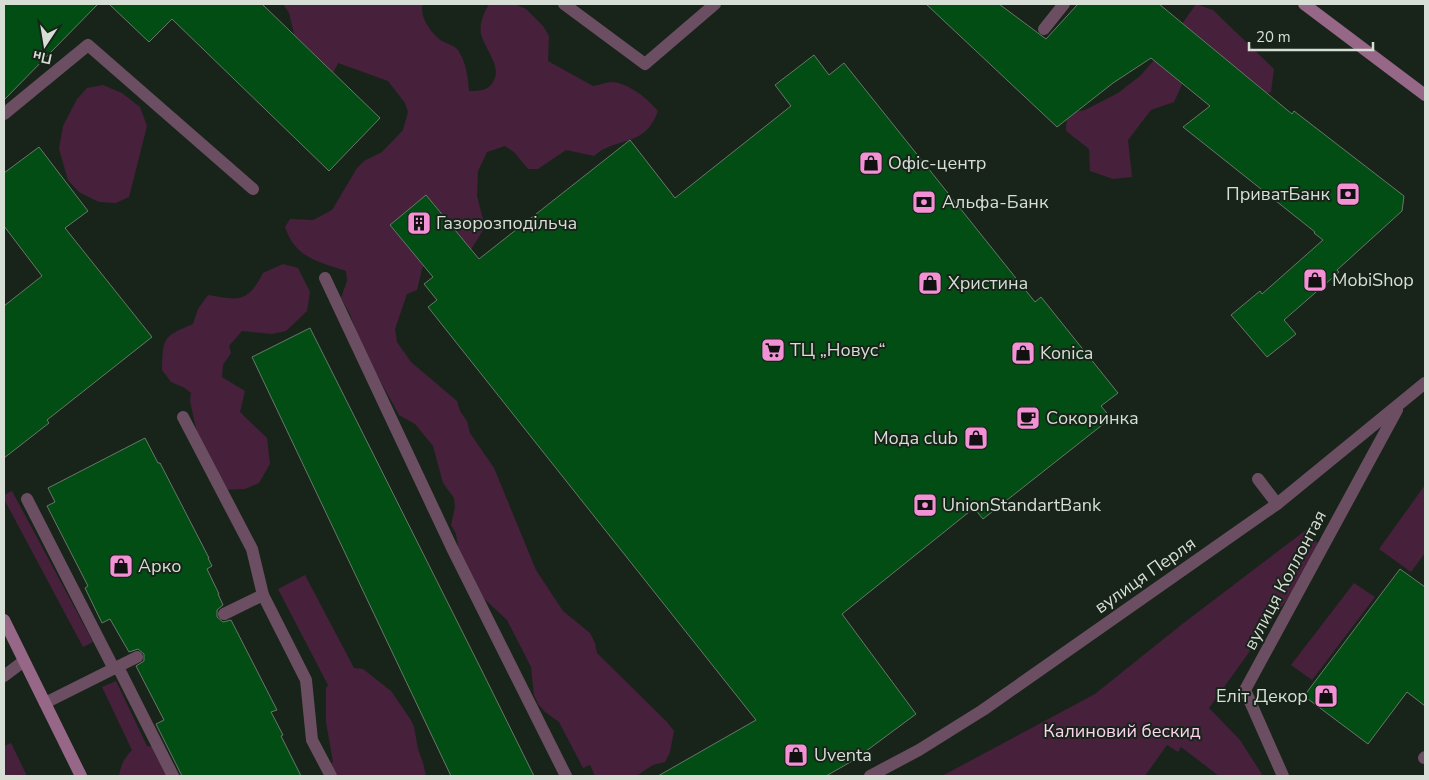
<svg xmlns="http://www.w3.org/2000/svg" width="1429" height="780" font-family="'Nunito Sans',sans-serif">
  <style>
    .green { fill: #47203c }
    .building { fill: #024d13; stroke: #69776a }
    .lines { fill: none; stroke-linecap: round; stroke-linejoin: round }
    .lane { stroke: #6c4e62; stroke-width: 12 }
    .street { stroke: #6c4e62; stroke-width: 12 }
    .secondary { stroke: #976788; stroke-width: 12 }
    .labels { text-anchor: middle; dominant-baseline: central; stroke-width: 4; stroke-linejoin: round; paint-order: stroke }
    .poi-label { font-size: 18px; fill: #d6ded6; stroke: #182419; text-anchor: start }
    .street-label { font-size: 18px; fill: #d6ded6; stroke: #182419 }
    .park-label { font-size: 18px; fill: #fdd4ef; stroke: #182419 }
  </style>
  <rect width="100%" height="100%" fill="#182419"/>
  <g class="green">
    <path d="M283,4H423C419,15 429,30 438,38C443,43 453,44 458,50C466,62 468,77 469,91C479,91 488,91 493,82C503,67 484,48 481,34C479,23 484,13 489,4H515L526,9L543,26L549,36L548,61L593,86C599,85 607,82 613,82C630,84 648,99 658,111C644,149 618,135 594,156L566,150L538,169H528L514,152L505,146L487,152L478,171L477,196L485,227L467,256L427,258L422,269L417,290L407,294L395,329L397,342L411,362L457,401L460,411L467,421L470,433L494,468L536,570L563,611L590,633L595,643L597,653L667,722L674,731L670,752L665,762L653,765L636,776H595L590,765L583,768L559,722L545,712L538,704L534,695L531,667L507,620L480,595L459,552L456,534L451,525L455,507L454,498L443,483L433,446L415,424L399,415L360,344L350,314L341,298L347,281L346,271C319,262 295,258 285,227L290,219L313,220L332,210L357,168L364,161L382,152L403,130L408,112L405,103L388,81L338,63L333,73L296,42L289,13Z"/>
    <path d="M1196,4L1213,10L1274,69L1271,92L1254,97L1185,78L1174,102L1151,110L1128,140L1132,177L1113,179L1090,171L1089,149L1066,131L1067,113L1085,110L1118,93L1140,76L1166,47Z"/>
    <path d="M103,85L122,93L140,107L147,126L129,197L116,203L99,202L79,192L68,180L59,149L63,126L77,99L87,88Z"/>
    <path d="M283,264L298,268L310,292L307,311L286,331L272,334L242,331L229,346L231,353L223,365L222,377L245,391L240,412L267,438L270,464L259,483L245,489L224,490L202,456L190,401L191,393L185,388L171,382L162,370C163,338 162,337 193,324L198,309L208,295C239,300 247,304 263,273Z"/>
    <path d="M1425,485V553L1411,572L1379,549Z"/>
    <path d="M12,491L93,642L83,647L4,499V495Z"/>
    <path d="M1306,530L1323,549L1209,708L1240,740L1263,776H1219L1181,747L1178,752L1167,745L1145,776H942L1095,694L1181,625Z"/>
    <path d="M305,575L354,668L363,669L391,691L411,720L414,727L418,749L423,763L426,776H328L327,767L333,762L326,722V688L328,685L278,589Z"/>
    <path d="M1354,583L1375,597L1312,680L1291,665Z"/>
    <path d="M116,681L147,746L154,747L169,776H119C121,765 124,758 132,750L102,687Z"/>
    <path d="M11,743L27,776H4V746Z"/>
  </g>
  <g class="building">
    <path d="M4,4H98L4,100Z"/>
    <path d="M109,4H262L380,118L329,171L172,19L149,42Z"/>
    <path d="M926,4H999L1046,39L1078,4H1159L1292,114L1294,111L1404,196L1402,211L1337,270L1339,272L1284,320L1296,334L1267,357L1231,315L1260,291L1262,294L1323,240L1314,233L1315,232L1183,127L1210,106L1151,58L1113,83L1057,127Z"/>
    <path d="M814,55L829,75L844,63L1035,302L1041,297L1118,393L1101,406L1111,418L983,519L974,508L842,614L916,714L854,760L826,776H658L756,720L428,307L437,300L424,284L433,277L390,225L426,195L479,259L630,140L675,198L791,106L775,85Z"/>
    <path d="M39,147L88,211L65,228L152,337L47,420L49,423L4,458V306L42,276L4,226V173Z"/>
    <path d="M310,328L482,671L534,776H451L252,357Z"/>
    <path d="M145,438L158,463H160L209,558H208L212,566L207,569L219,594H218L223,605L217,610V617L223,622L231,620L277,710L271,712L283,735L281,736L301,776H182L156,724L164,720L136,666L144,661V654L138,649L129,652L110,619L102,623L85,588L88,586L47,506L55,502L48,488Z"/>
    <path d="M1400,569L1425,587V706L1407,692L1368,744L1304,696Z"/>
  </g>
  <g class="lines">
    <g class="lane">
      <path d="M564,4L645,64L715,4"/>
      <path d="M1044,29L1064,4"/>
      <path d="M4,114L88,45L253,189"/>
      <path d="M325,278L452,548L566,776"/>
      <path d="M183,417L252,549L263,595L306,680L312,740L331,776"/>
      <path d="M1258,479L1277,504"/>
      <path d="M27,499L114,669"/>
      <path d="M224,614L263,595"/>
      <path d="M118,667L173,776"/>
      <path d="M45,703L137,657"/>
      <path d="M1424,758L1425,757"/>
    </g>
    <g class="street">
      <path d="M4,676L24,661"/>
      <path d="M870,776L919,750L983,710L1277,504L1425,383"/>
      <path d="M1283,776L1245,690L1397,410"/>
    </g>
    <g class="secondary">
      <path d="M1304,4L1425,95"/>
      <path d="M4,620L81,776"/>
    </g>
  </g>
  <defs>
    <g id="shop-square" transform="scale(1.25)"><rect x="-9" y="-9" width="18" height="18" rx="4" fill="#f391d5" stroke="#182419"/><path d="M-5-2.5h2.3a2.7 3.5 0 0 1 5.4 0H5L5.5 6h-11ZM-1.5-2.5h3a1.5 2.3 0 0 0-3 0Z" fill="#111"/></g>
    <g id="bank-square" transform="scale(1.25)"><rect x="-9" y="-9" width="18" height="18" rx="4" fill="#f391d5" stroke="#182419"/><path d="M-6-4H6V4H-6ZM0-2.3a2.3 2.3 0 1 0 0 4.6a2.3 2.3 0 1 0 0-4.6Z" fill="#111"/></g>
    <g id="building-square" transform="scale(1.25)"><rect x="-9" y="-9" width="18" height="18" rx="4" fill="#f391d5" stroke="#182419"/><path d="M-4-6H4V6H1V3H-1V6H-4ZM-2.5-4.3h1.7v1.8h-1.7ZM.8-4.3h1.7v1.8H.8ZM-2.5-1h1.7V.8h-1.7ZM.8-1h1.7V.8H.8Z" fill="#111"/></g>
    <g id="supermarket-square" transform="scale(1.25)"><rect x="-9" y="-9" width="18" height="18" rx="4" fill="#f391d5" stroke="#182419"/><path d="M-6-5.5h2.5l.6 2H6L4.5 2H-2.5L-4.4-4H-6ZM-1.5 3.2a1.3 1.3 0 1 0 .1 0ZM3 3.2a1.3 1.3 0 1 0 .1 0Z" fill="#111"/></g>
    <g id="cafe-square" transform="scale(1.25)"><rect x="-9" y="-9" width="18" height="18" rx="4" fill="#f391d5" stroke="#182419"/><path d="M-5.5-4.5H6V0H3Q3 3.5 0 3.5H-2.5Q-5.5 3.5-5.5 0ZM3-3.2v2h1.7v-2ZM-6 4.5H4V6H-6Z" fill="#111"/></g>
  </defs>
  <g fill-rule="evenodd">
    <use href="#shop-square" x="871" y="163"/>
    <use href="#bank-square" x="1348" y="194"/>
    <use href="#bank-square" x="924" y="202"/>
    <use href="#building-square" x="419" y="223"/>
    <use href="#shop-square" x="1315" y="280"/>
    <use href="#shop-square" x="930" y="283"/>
    <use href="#supermarket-square" x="773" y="350"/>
    <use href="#shop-square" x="1023" y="353"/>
    <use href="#cafe-square" x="1028" y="418"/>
    <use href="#shop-square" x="976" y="438"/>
    <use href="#bank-square" x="925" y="505"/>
    <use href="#shop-square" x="121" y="566"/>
    <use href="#shop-square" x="1326" y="696"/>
    <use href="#shop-square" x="796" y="755"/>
  </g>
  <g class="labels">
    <g class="poi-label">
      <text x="888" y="163">Офіс-центр</text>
      <text x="1330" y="194" text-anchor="end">ПриватБанк</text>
      <text x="942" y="202">Альфа-Банк</text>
      <text x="436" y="223">Газорозподільча</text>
      <text x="1332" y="280">MobiShop</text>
      <text x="948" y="283">Христина</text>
      <text x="790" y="350">ТЦ „Новус“</text>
      <text x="1040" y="353">Konica</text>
      <text x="1046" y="418">Сокоринка</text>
      <text x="958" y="438" text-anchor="end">Мода club</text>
      <text x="942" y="505">UnionStandartBank</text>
      <text x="138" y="566">Арко</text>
      <text x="1308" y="696" text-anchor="end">Еліт Декор</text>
      <text x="814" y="755">Uventa</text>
    </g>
    <g class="street-label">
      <text transform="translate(1145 575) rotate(-35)">вулиця Перля</text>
      <text transform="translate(1285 580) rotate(-62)">вулиця Коллонтая</text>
    </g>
    <g class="park-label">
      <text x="1122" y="731">Калиновий бескид</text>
    </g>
  </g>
  <rect width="1429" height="780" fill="none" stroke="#d6ded6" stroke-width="10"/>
  <g transform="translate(45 45) rotate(192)" stroke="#182419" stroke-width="4" paint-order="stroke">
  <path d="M0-4L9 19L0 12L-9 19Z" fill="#d6ded6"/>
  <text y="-8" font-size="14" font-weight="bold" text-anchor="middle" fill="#d6ded6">Пн</text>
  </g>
  <path d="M1249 42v8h124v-8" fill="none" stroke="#d6ded6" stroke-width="2.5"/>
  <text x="1256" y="42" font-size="15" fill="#d6ded6" stroke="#182419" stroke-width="4" paint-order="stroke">20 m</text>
</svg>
